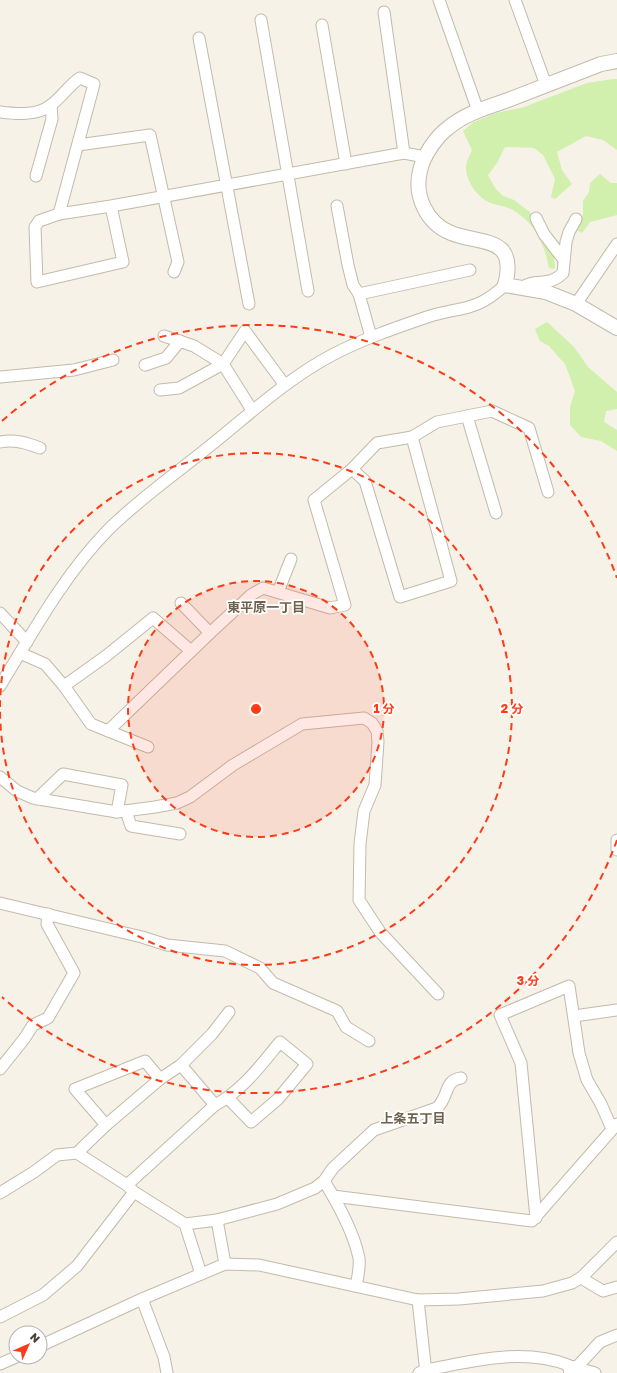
<svg xmlns="http://www.w3.org/2000/svg" width="617" height="1373" font-family="'Golos Text','Noto Sans JP',sans-serif">
  <style>
    .green { fill: #d1efad }
    .lines { fill: none; stroke-linecap: round; stroke-linejoin: round }
    .minor-casing { stroke: #c3baaa; stroke-width: 13 }
    .tertiary-casing { stroke: #c3baaa; stroke-width: 16 }
    .minor { stroke: #fff; stroke-width: 11 }
    .tertiary { stroke: #fff; stroke-width: 14 }
    .ring { fill: none; stroke: #ff3a16; stroke-width: 2; stroke-dasharray: 7 5 }
    .labels { text-anchor: middle; dominant-baseline: central; stroke-width: 3.5; stroke-linejoin: round; paint-order: stroke }
    .neighbourhood-label { font-size: 13px; font-weight: bold; fill: #6f614c; stroke: #fff }
    .centre { fill: #ff3a16; stroke: #fff; stroke-width: 2 }
    .ring-label { font-size: 12px; text-anchor: middle; font-weight: bold; fill: #ff3a16; stroke: #fff; stroke-width: 3.5; stroke-linejoin: round; paint-order: stroke }
  </style>
  <rect width="100%" height="100%" fill="#f6f2e8"/>
  <g class="green">
    <path d="M613,79H617V150L603,140L586,136L557,152L562,170L572,184L555,199L551,197L555,179L543,155L534,148L505,147L497,163L488,175L495,188L503,196L514,200L532,214L554,257L555,269L549,268C545,247 537,227 520,215C509,206 503,207 491,203C478,198 466,182 466,167C466,162 470,155 472,150L463,131L474,122L496,113L524,107L587,83Z"/>
    <path d="M600,174L611,183H617V215L590,222L582,233L577,230L583,214V201L589,192L590,183Z"/>
    <path d="M547,322L574,347L588,367L617,392V409L606,411L604,422L617,430V451L601,441L581,437L570,425V407L575,391L565,364L549,346L540,341L535,329Z"/>
  </g>
  <g class="lines">
    <g class="minor-casing">
      <g id="minor">
        <path d="M439,0L478,111"/>
        <path d="M515,0L546,85"/>
        <path d="M384,12L404,153"/>
        <path d="M261,20L308,291"/>
        <path d="M322,25L346,164"/>
        <path d="M199,38L249,304"/>
        <path d="M0,112C16,114 37,116 51,105C62,97 69,85 80,78L94,84L59,214"/>
        <path d="M78,145L150,135L178,262L174,272"/>
        <path d="M36,176L52,119L51,105"/>
        <path d="M111,206L123,262L37,282L35,227L39,221L59,214L111,206L404,153L425,157"/>
        <path d="M337,206L348,265L353,285L359,294L371,337"/>
        <path d="M536,218L544,234L564,260"/>
        <path d="M521,288C537,277 548,288 563,273L566,242L569,232L576,219"/>
        <path d="M359,294L470,270"/>
        <path d="M576,304L617,244"/>
        <path d="M164,336L194,346L223,364L245,331L284,384"/>
        <path d="M145,365L166,358L180,341"/>
        <path d="M0,377L74,370L113,360"/>
        <path d="M160,390L179,388L223,364L252,410"/>
        <path d="M467,416L496,513"/>
        <path d="M0,442C14,439 27,443 40,448"/>
        <path d="M352,469L377,443L412,437"/>
        <path d="M278,592L291,559"/>
        <path d="M181,603L210,633"/>
        <path d="M0,613L27,642"/>
        <path d="M20,653L45,664L64,686L91,724L148,747"/>
        <path d="M0,686C33,632 64,575 108,530C139,499 177,473 211,445C251,413 288,378 334,354C363,339 395,328 427,317C461,306 475,313 505,285"/>
        <path d="M64,686L106,656L153,618L191,651"/>
        <path d="M108,731L210,633L251,595L263,588L330,608L345,605L314,500L352,469L365,481L400,597L451,581L412,437L437,422L492,411L529,428L548,492"/>
        <path d="M0,777L17,791L33,798L117,812L155,807L177,803L190,797L233,765L302,724L364,718L372,723L377,731L378,742L375,785L364,811L360,844L359,900L380,932L438,994"/>
        <path d="M37,799L63,774L122,785L117,812"/>
        <path d="M126,811L131,826L180,834"/>
        <path d="M617,840V850"/>
        <path d="M0,903L142,937L167,945L225,951L260,968L273,983L337,1011L346,1027L369,1041"/>
        <path d="M574,1016L617,1010"/>
        <path d="M181,1065L215,1105"/>
        <path d="M0,1069L24,1039L33,1025L48,1018L74,973L47,924L48,914"/>
        <path d="M106,1125L75,1089L145,1061L160,1079"/>
        <path d="M77,1153L106,1125L160,1079L181,1065L212,1034L229,1012"/>
        <path d="M324,1181C337,1202 354,1234 359,1258C360,1267 358,1277 356,1286"/>
        <path d="M127,1185L215,1105C242,1091 261,1065 280,1042L307,1064L278,1099L251,1122L228,1098"/>
        <path d="M0,1193L34,1172L57,1155L77,1153L127,1185L134,1192L185,1224L217,1220L225,1264"/>
        <path d="M333,1196L532,1221L617,1124"/>
        <path d="M536,1218L521,1063L500,1015L569,986L579,1053L587,1080L601,1104L612,1129"/>
        <path d="M217,1220L277,1204L315,1188L324,1181L333,1168L374,1130L437,1108C449,1097 444,1080 461,1078"/>
        <path d="M185,1224L201,1274"/>
        <path d="M582,1277L586,1281L603,1291L617,1287"/>
        <path d="M142,1299L164,1357L167,1373"/>
        <path d="M418,1300L426,1373"/>
        <path d="M0,1317L43,1295L77,1266L134,1192"/>
        <path d="M40,1346L142,1299L225,1264L259,1265L418,1300L459,1299L543,1291L572,1283L582,1277L617,1242"/>
        <path d="M0,1364L16,1357"/>
        <path d="M570,1366L595,1373"/>
        <path d="M575,1369L600,1342L617,1335"/>
        <path d="M419,1373L425,1370C471,1362 522,1347 568,1365L570,1373"/>
      </g>
    </g>
    <g class="tertiary-casing">
      <path id="tertiary" d="M617,61L601,64C570,76 539,88 508,100C488,107 464,114 448,128C436,137 423,156 420,171C414,195 426,223 451,233C481,245 518,235 505,285L546,292L576,304L617,328"/>
    </g>
    <use href="#minor" class="minor"/>
    <use href="#tertiary" class="tertiary"/>
  </g>
  <circle cx="256" cy="709" r="128" fill="#ff3a16" fill-opacity=".12"/>
  <g class="ring">
    <circle cx="256" cy="709" r="128"/>
    <path d="M0 707A256 256 0 1 1 0 711"/>
    <path d="M617 840A384 384 0 0 1 2 997M2 421A384 384 0 0 1 617 578"/>
  </g>
  <g class="labels">
    <g class="neighbourhood-label">
      <text x="266" y="607">東平原一丁目</text>
      <text x="413" y="1118">上条五丁目</text>
    </g>
  </g>
  <circle cx="256" cy="709" r="6" class="centre"/>
  <g class="ring-label">
    <text x="384" y="713">1 分</text>
    <text x="512" y="713">2 分</text>
    <text x="528" y="985">3 分</text>
  </g>
  <g transform="translate(28 1345) rotate(45)"><circle r="19" fill="#ffffff" stroke="#b7b3af"/>
  <path d="M0-3L7 15L0 10L-7 15Z" fill="#ff3a16"/>
  <text y="-6" font-size="11" font-weight="bold" text-anchor="middle" fill="#4b4236">N</text>
  </g>
</svg>
